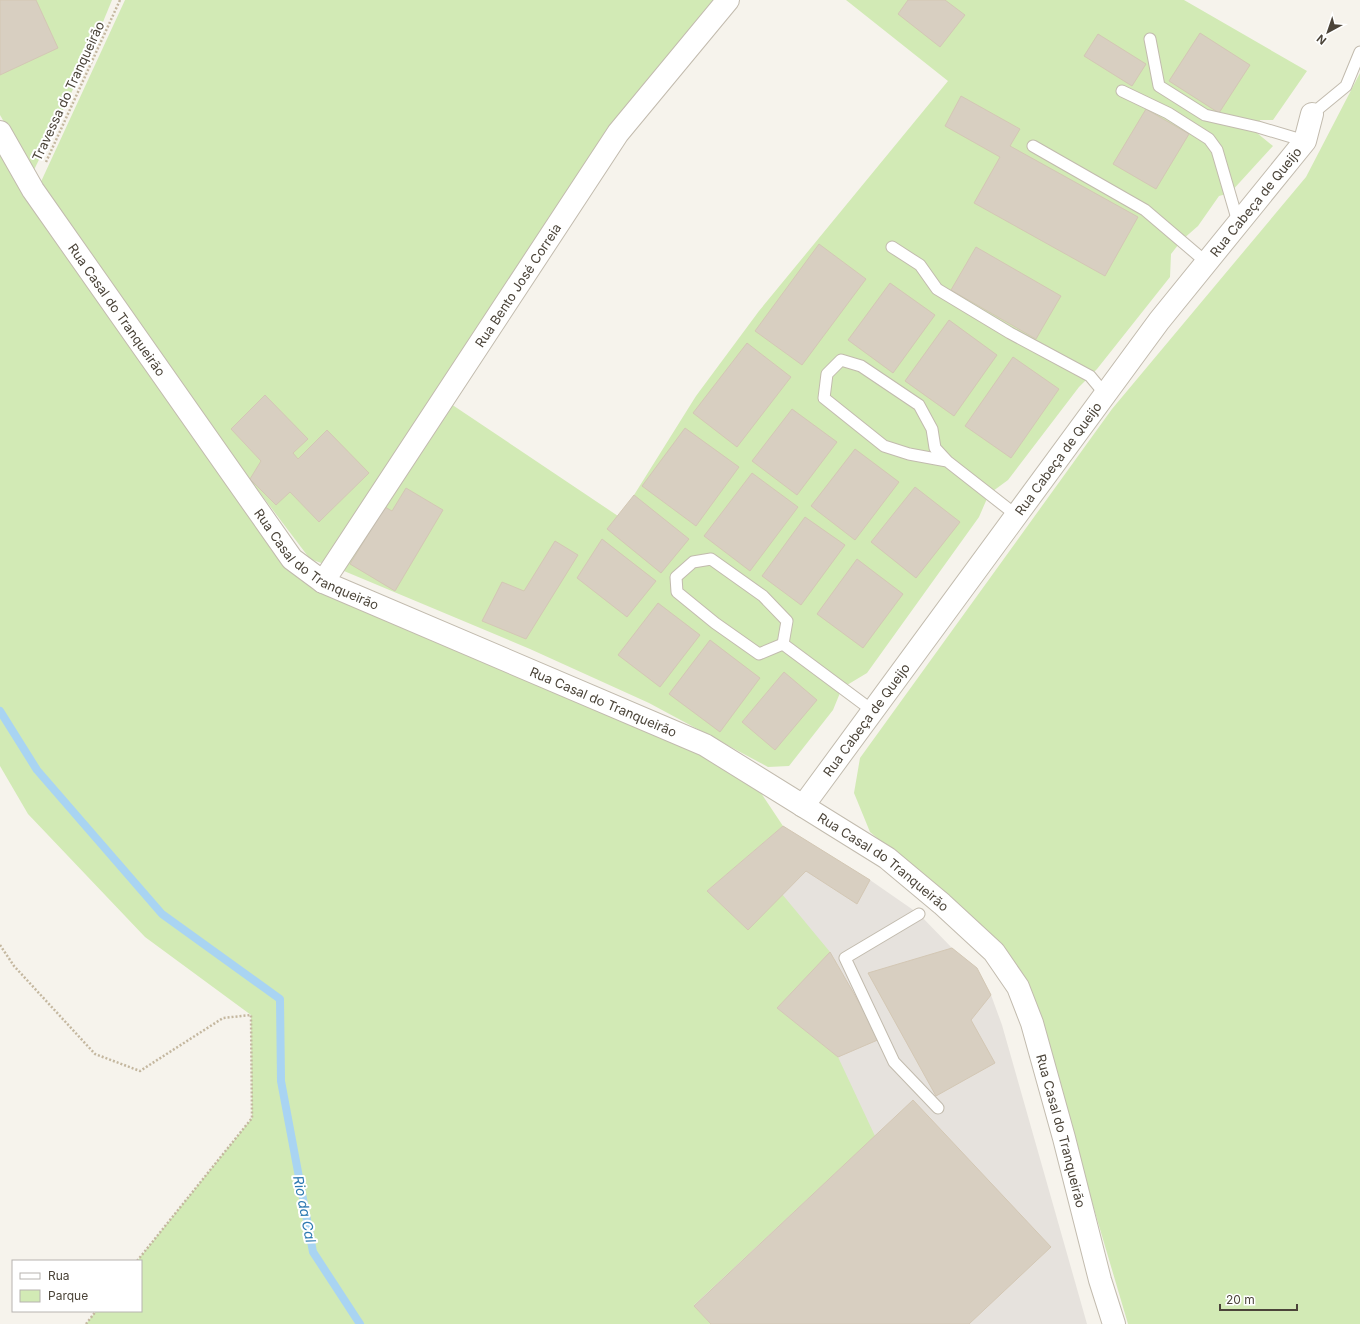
<svg xmlns="http://www.w3.org/2000/svg" width="1360" height="1324" font-family="Inter,sans-serif">
  <style>
    .industrial { fill: #e6e2dd }
    .green { fill: #d2eab5 }
    .lines { fill: none; stroke-linecap: round; stroke-linejoin: round }
    .stream { stroke: #a9d4f2; stroke-width: 8 }
    .building { fill: #d8cfc1; stroke: #d3c7b4 }
    .lane-casing { stroke: #c2bbae; stroke-width: 13 }
    .street-casing { stroke: #c2bbae; stroke-width: 24 }
    .path { stroke: #c4b79f; stroke-width: 2.5; stroke-dasharray: 2 2; stroke-linecap: butt }
    .lane { stroke: #fff; stroke-width: 11 }
    .street { stroke: #fff; stroke-width: 22 }
    .labels { text-anchor: middle; dominant-baseline: central; stroke-width: 4; stroke-linejoin: round; paint-order: stroke }
    .street-label { font-size: 13px; fill: #4b4439; stroke: #fff }
    .water-label { font-size: 14px; font-style: italic; fill: #2e7ab2; stroke: #fff }
  </style>
  <rect width="100%" height="100%" fill="#f6f3ec"/>
  <path class="industrial" d="M783,826L870,880L919,914L952,948L977,968L991,995L1002,1025L1087,1324H585L707,891Z"/>
  <g class="green">
    <path d="M0,0H112L89,56L33,172L0,115Z"/>
    <path d="M125,0H721L324,564L310,559L213,431L39,186Z"/>
    <path d="M846,0H1184L1307,71L1273,120H1260L1257,133L1273,146L1230,193L1219,196L1198,226L1182,240L1171,254L1170,277L1097,369L1079,387L1008,480L989,494L979,517L867,673L842,688L833,710L789,766L768,767L649,703L530,649L344,571L390,493L448,402L618,516L634,495L696,396L759,311L948,81Z"/>
    <path d="M1360,73V1324H1128L1030,992L946,896L870,832L854,793L860,758L1112,409L1306,177Z"/>
    <path d="M0,151L286,564L701,748L753,781L783,826L707,891L748,930L782,894L830,952L777,1008L838,1057L875,1136L694,1305L711,1324H86L96,1311H141V1261H137L252,1118L251,1015L145,937L28,814L0,766Z"/>
  </g>
  <g class="lines">
    <path class="stream" d="M0,711L37,770L162,914L280,999L281,1081L313,1252L360,1324"/>
  </g>
  <g class="building">
    <path d="M0,0H36L58,48L0,75Z"/>
    <path d="M908,0H945L965,15L940,47L898,14Z"/>
    <path d="M1200,33L1250,65L1219,113L1169,81Z"/>
    <path d="M1098,34L1146,64L1132,86L1084,56Z"/>
    <path d="M961,96L1020,129L1010,146L1138,217L1105,276L974,203L1000,157L945,126Z"/>
    <path d="M1146,109L1189,134L1156,189L1113,164Z"/>
    <path d="M819,244L866,279L802,365L755,331Z"/>
    <path d="M976,247L1061,296L1036,339L951,290Z"/>
    <path d="M890,283L935,315L893,373L848,340Z"/>
    <path d="M949,320L997,355L954,416L905,381Z"/>
    <path d="M747,343L791,377L737,447L693,413Z"/>
    <path d="M1013,357L1059,389L1011,458L965,426Z"/>
    <path d="M265,395L308,439L293,453L298,459L327,430L369,473L319,522L290,492L276,505L250,479L261,461L231,429Z"/>
    <path d="M792,409L837,442L797,495L752,461Z"/>
    <path d="M685,428L739,467L696,526L642,486Z"/>
    <path d="M855,449L899,482L855,540L811,506Z"/>
    <path d="M752,473L798,507L750,571L704,536Z"/>
    <path d="M915,487L960,522L916,578L871,542Z"/>
    <path d="M406,488L443,510L395,591L350,564L385,507L392,511Z"/>
    <path d="M634,495L689,539L661,573L607,529Z"/>
    <path d="M805,517L845,545L801,605L762,576Z"/>
    <path d="M602,539L656,581L627,617L577,578Z"/>
    <path d="M555,541L578,555L526,639L482,621L502,582L524,591Z"/>
    <path d="M857,559L903,594L863,648L817,614Z"/>
    <path d="M658,603L700,635L660,687L618,655Z"/>
    <path d="M710,640L760,678L720,732L669,694Z"/>
    <path d="M784,672L817,700L775,750L742,722Z"/>
    <path d="M783,826L870,880L857,904L806,871L748,930L707,891Z"/>
    <path d="M952,948L977,968L991,995L971,1020L995,1063L936,1096L868,973Z"/>
    <path d="M830,952L880,1039L838,1057L777,1008Z"/>
    <path d="M913,1100L1051,1247L969,1324H711L694,1306Z"/>
  </g>
  <g class="lines">
    <g class="lane-casing">
      <g id="lane">
        <path d="M1150,39L1159,86L1205,115L1258,127L1305,141"/>
        <path d="M1122,91L1168,113L1209,139L1217,150L1238,222"/>
        <path d="M1312,114L1346,86L1360,52"/>
        <path d="M1033,146L1145,210L1206,262"/>
        <path d="M892,247L920,265L937,289L1010,333L1090,376L1105,394"/>
        <path d="M947,461L935,448L932,429L919,405L861,366L841,360L827,374L824,398L884,446L909,454L947,461L1016,515"/>
        <path d="M783,644L787,621L763,596L711,559L693,562L676,577L677,592L715,623L759,654L783,644L873,711"/>
        <path d="M919,914L845,958L894,1062L938,1108"/>
      </g>
    </g>
    <g class="street-casing">
      <g id="street">
        <path id="s1" d="M0,132L33,190L292,559L323,582L705,745L887,858L942,904L994,952L1018,987L1032,1023L1064,1138L1100,1280L1114,1324"/>
        <path id="s2" d="M323,582L618,133L728,0"/>
        <path id="s3" d="M803,806L1159,321L1305,141L1312,114"/>
      </g>
    </g>
    <g class="path">
      <path d="M46,162L120,0"/>
      <path d="M0,945L14,966L95,1054L140,1071L223,1018L251,1015L252,1118L137,1261"/>
      <path d="M86,1324L96,1311"/>
    </g>
    <use href="#lane" class="lane"/>
    <use href="#street" class="street"/>
  </g>
  <g class="labels">
    <g class="street-label">
      <text transform="translate(68 91) rotate(-65)">Travessa do Tranqueirão</text>
      <text stroke="none"><textPath href="#s3" startOffset="755">Rua Cabeça de Queijo</textPath></text>
      <text stroke="none"><textPath href="#s2" startOffset="355">Rua Bento José Correia</textPath></text>
      <text stroke="none"><textPath href="#s1" startOffset="213">Rua Casal do Tranqueirão</textPath></text>
      <text stroke="none"><textPath href="#s3" startOffset="431">Rua Cabeça de Queijo</textPath></text>
      <text stroke="none"><textPath href="#s1" startOffset="537">Rua Casal do Tranqueirão</textPath></text>
      <text stroke="none"><textPath href="#s1" startOffset="861">Rua Casal do Tranqueirão</textPath></text>
      <text stroke="none"><textPath href="#s3" startOffset="107">Rua Cabeça de Queijo</textPath></text>
      <text stroke="none"><textPath href="#s1" startOffset="1185">Rua Casal do Tranqueirão</textPath></text>
      <text stroke="none"><textPath href="#s1" startOffset="1521">Rua Casal do Tranqueirão</textPath></text>
    </g>
    <g class="water-label">
      <text transform="translate(305 1209) rotate(79)">Rio da Cal</text>
    </g>
  </g>
  <rect x="12" y="1260" width="130" height="52" fill="#ffffff" stroke="#b7b4b0"/>
  <rect x="20" y="1273" width="20" height="6" fill="#ffffff" stroke="#b7b4b0"/>
  <text x="48" y="1280" font-size="12" fill="#4b4439">Rua</text>
  <rect x="20" y="1290" width="20" height="12" fill="#d2eab5" stroke="#b7b4b0"/>
  <text x="48" y="1300" font-size="12" fill="#4b4439">Parque</text>
  <g transform="translate(1328 32) rotate(220)" stroke="#ffffff" stroke-width="3" paint-order="stroke">
  <path d="M0-3L7 15L0 10L-7 15Z" fill="#4b4439"/>
  <text y="-6" font-size="11" font-weight="bold" text-anchor="middle" fill="#4b4439">N</text>
  </g>
  <path d="M1220 1304v6h77v-6" fill="none" stroke="#4b4439" stroke-width="2"/>
  <text x="1226" y="1304" font-size="12" fill="#4b4439" stroke="#ffffff" stroke-width="3" paint-order="stroke">20 m</text>
</svg>
